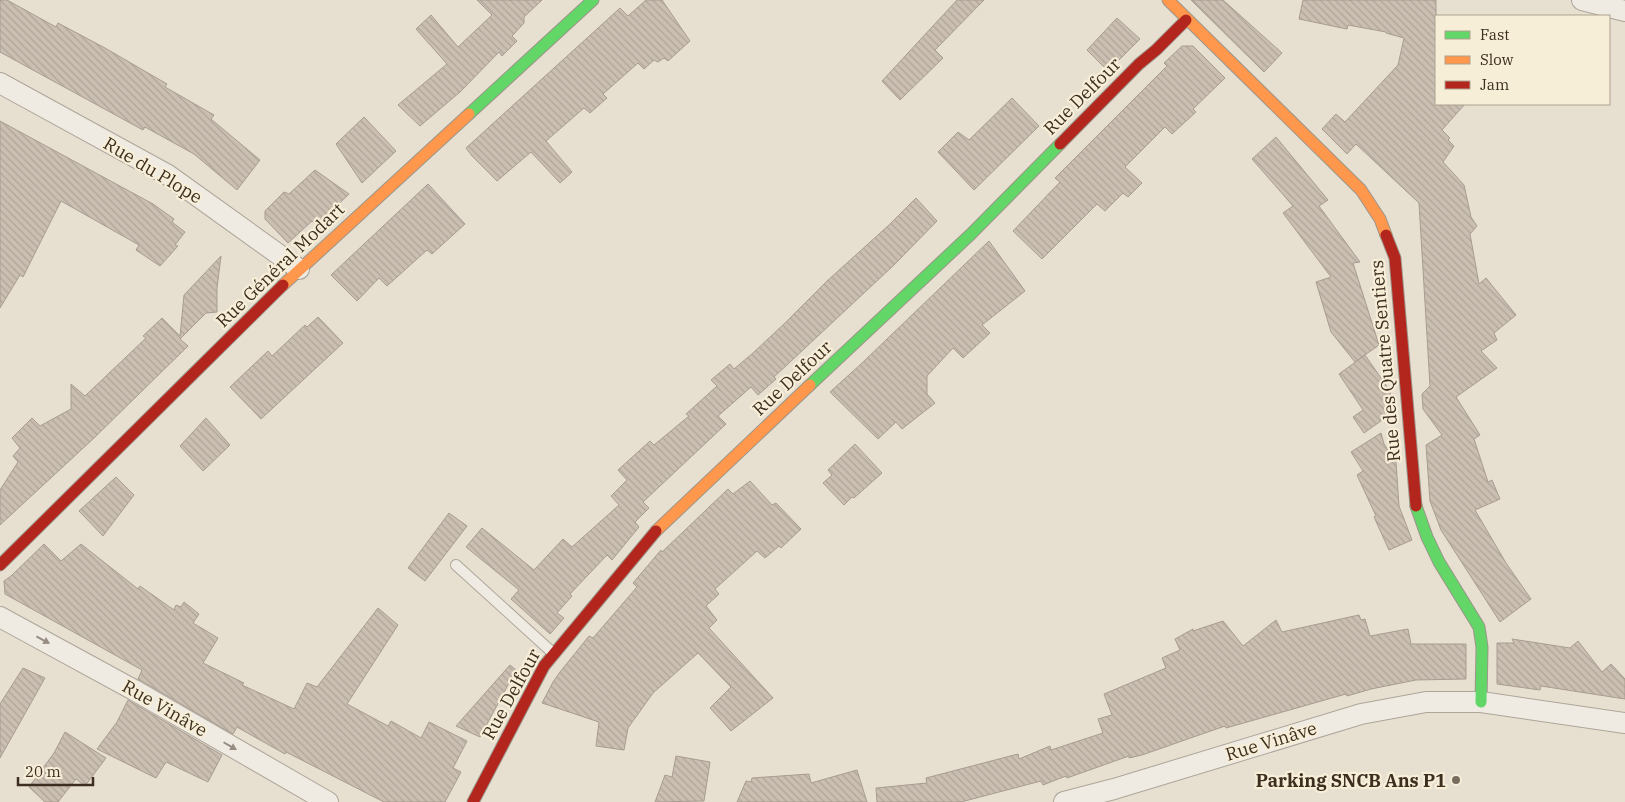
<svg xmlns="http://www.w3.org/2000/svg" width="1625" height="802" font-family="'IBM Plex Serif',serif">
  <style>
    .building { fill: url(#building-back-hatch); stroke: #a89c90 }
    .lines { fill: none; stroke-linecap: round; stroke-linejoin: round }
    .lane-casing { stroke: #ada599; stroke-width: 12 }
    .street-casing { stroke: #ada599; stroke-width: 22 }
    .fast-casing { stroke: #9c958a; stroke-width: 13 }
    .slow-casing { stroke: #9c958a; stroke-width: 13 }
    .jam-casing { stroke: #9c958a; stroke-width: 13 }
    .lane { stroke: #efebe3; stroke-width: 10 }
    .street { stroke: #efebe3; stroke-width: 20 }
    .fast { stroke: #63d668; stroke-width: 11 }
    .slow { stroke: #ff974d; stroke-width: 11 }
    .jam { stroke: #b3261e; stroke-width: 11 }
    .oneway { fill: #968c82 }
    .poi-dot { fill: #786c5e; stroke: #f7eed8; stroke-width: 2 }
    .labels { text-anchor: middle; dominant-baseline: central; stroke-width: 4.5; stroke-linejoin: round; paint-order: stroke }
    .street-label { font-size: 18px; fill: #3d2e20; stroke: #f7eed8 }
    .poi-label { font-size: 18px; font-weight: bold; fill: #3d2e20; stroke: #f7eed8; text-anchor: end }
  </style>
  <defs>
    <pattern id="building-back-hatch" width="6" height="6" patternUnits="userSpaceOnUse" patternTransform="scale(1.25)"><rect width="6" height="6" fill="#cbbfb2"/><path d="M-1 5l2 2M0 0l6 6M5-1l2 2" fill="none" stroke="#afa499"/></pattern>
  </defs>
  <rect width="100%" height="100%" fill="#e7e0d1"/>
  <g class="building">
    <path d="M0,0H7L56,27L58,23L105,48L167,84L165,87L214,115L211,119L260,160L237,190L194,154L145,127L143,130L0,52Z"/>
    <path d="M477,0H542L524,17V23L512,36L517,41L502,56L499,52L460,92L420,126L398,105L447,64L416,29L431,15L458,47L492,15Z"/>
    <path d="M646,0H662L690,41L668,61L664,58L658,62L654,60L644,69L638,63L603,94L607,98L590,113L584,108L546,141L572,172L560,183L531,152L497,181L472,156L466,148L620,8L628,16Z"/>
    <path d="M957,0H984L935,50L943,58L900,100L882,81Z"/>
    <path d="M1191,0H1223L1282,53L1264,72Z"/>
    <path d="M1303,0H1436V104H1465L1442,130L1450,138L1448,140L1454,146L1443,162L1464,185L1471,217L1477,226L1470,234L1479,284L1486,278L1516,315L1494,333L1497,340L1481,351L1497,368L1456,397L1480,435L1474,439L1488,482L1492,480L1500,499L1475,510L1506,563L1531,599L1500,622L1441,530L1430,501L1426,445L1442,435L1423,409L1422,394L1430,386L1419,203L1356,144L1347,154L1322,129L1336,114L1345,122L1398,65L1404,38L1386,33V32L1348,25L1347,29L1299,19Z"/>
    <path d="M1117,18L1140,39L1108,71L1087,50Z"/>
    <path d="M1182,46H1193L1225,78L1193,109L1196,112L1172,134L1165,127L1125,167L1142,183L1128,197L1123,193L1105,211L1097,204L1042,259L1013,231L1060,182L1055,178L1167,66L1164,63Z"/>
    <path d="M1012,98L1039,126L974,190L938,152L958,132L969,140Z"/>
    <path d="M364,117L396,151L362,183L336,144Z"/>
    <path d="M0,121L153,204L174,219L172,222L185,232L175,245L178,246L160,266L136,250L139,245L61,201L23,277L20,275L0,308Z"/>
    <path d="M1276,137L1328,200L1319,206L1360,262L1353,263L1379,345L1355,362L1331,332L1316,282L1331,277L1283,213L1293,206L1252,159Z"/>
    <path d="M315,170L349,194L326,216V223L320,229L312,221L288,243L265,219V211L284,192L289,194Z"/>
    <path d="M428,184L465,224L432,254L427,250L387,286L379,278L357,301L331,275Z"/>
    <path d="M916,198L937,221L894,265L774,377L776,379L758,395L751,387L718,416L726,424L643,502L649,508L635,522L639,527L612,560L607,555L570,594L572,596L557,613L564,618L550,634L511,599L519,590L466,547L482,528L534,570L563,539L572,547L619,505L611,496L627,480L618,470L650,441L654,445L689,416L686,414L717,386L711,380L730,364L734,369L753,353L785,323L827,281L889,225Z"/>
    <path d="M989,241L1025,291L982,325L990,333L963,358L953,348L927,376V394L935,403L902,429L896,422L878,439L830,392L861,364Z"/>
    <path d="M221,256L217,288V312L206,313L180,339L188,346L93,439L0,525V490L18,462L13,456L20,448L12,438L32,418L40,426L71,409V384L85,396L146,338L143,336L162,318L180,336L184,295Z"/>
    <path d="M318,317L343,343L261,419L230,387L268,351L272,356L305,325L307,327Z"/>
    <path d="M1365,355L1390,391L1392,413L1364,433L1353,417L1363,410L1339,374Z"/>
    <path d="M206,418L230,445L203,471L180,446Z"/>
    <path d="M1381,433L1384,444L1396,462L1399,506L1412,540L1389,550L1374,517L1376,516L1357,475L1363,471L1351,452Z"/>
    <path d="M855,444L882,473L854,498L852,497L844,505L823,483L832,475L828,470Z"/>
    <path d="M116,477L134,495L103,536L79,511Z"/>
    <path d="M750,481L772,505L776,503L801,529L781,548L779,546L765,558L757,551L715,589L719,594L706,606L717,620L709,628L773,698L731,731L710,708L731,687L698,653L653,693L628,728L624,750L596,746L599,722L542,703L553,682L560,672L589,636L593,638L637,587L633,583L661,550L662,552L728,489L733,494Z"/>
    <path d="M449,513L467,526L425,581L408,568Z"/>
    <path d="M44,544L61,561L81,544L138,589L140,586L174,610L176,605L181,607L184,602L199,614L193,623L218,638L203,663L244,683L242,685L294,709L307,683L317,687L378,608L398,625L347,704L388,726L391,721L421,738L429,722L467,741L453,768L461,772L445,802H384L286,752L285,754L237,727L233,734L138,679L142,670L5,594L4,581L11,576Z"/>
    <path d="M1359,615L1361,620L1365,619L1370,636L1408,629L1411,644H1466V679L1416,680L1371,689L1347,696L1346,694L1226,728L1225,726L1142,755L1129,758V756L1067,778L1066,776L1043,785L1041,781L961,802H877L876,788L927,783L926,778L1018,754L1019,759L1050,746L1051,750L1103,733L1098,719L1112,715L1104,694L1166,668L1162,658L1180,650L1175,639L1193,629V631L1223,621L1243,646L1276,620L1282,632Z"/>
    <path d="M1512,639L1570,648L1578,641L1602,672L1611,664L1625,679V699L1541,686L1540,690L1497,684V643H1514Z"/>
    <path d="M510,665L516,670L480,737L456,726Z"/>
    <path d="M23,668L45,678L0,758V704Z"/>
    <path d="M128,700L222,755L208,782L166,762L156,778L97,749L117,722Z"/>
    <path d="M65,732L106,758L85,786L76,779L58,802H45L29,787L54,753Z"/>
    <path d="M676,756L710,762L704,801L655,802L665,775L672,777Z"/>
    <path d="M857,770L867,802H737L746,781L751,782L752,778L809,774L811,783Z"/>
  </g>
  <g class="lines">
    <g class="lane-casing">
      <path id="lane" d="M456,565L553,653"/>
    </g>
    <g class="street-casing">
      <g id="street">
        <path d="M1582,0L1625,11"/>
        <path d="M0,83L168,175L299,269"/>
        <path d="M0,617L134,690L328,802"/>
        <path d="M1064,802L1114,789L1361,714L1426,702H1481L1625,723"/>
      </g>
    </g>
    <g class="fast-casing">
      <g id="fast">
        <path d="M469,114L593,0"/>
        <path d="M810,385L971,234L1060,144"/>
        <path d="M1416,506L1427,537L1439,562L1479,627L1482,647L1481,702"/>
      </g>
    </g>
    <g class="slow-casing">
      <g id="slow">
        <path d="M1168,0L1361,190L1380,219L1386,235"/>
        <path d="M283,285L469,114"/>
        <path d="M656,531L810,385"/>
      </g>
    </g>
    <g class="jam-casing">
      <g id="jam">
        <path d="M1060,144L1139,64L1156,50L1186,20"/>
        <path d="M1386,235L1395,258L1416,506"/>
        <path d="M0,565L283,285"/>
        <path d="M473,802L544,666L656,531"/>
      </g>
    </g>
    <use href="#lane" class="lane"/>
    <use href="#street" class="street"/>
    <use href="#fast" class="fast"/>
    <use href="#slow" class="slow"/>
    <use href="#jam" class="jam"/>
  </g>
  <defs><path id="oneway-solid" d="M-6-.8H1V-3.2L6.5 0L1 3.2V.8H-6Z" transform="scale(1.25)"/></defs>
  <g class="oneway">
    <use href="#oneway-solid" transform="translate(43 640) rotate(28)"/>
    <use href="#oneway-solid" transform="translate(230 746) rotate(30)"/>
  </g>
  <circle class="poi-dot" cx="1456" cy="780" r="5"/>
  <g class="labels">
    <g class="street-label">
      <text transform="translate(1082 96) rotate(-45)">Rue Delfour</text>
      <text transform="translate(153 170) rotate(31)">Rue du Plope</text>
      <text transform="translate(280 265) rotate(-44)">Rue Général Modart</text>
      <text transform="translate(1385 361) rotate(-95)">Rue des Quatre Sentiers</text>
      <text transform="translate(792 378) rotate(-43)">Rue Delfour</text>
      <text transform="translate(511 694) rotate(-61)">Rue Delfour</text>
      <text transform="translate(165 708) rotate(30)">Rue Vinâve</text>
      <text transform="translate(1271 741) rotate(-17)">Rue Vinâve</text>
    </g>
    <g class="poi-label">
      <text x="1446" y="780">Parking SNCB Ans P1</text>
    </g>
  </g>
  <rect x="1435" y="15" width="175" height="90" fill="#f7eed8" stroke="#ada18e"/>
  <rect x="1445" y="31" width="25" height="8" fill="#63d668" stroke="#ada18e"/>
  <text x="1480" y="40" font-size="15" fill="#3d2e20">Fast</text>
  <rect x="1445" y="56" width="25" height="8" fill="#ff974d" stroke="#ada18e"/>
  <text x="1480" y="65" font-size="15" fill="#3d2e20">Slow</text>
  <rect x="1445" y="81" width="25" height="8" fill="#b3261e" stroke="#ada18e"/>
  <text x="1480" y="90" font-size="15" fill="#3d2e20">Jam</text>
  <path d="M18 777v8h75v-8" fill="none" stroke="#3d2e20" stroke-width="2.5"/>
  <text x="25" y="777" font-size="15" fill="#3d2e20" stroke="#f7eed8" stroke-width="4" paint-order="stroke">20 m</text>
</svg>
